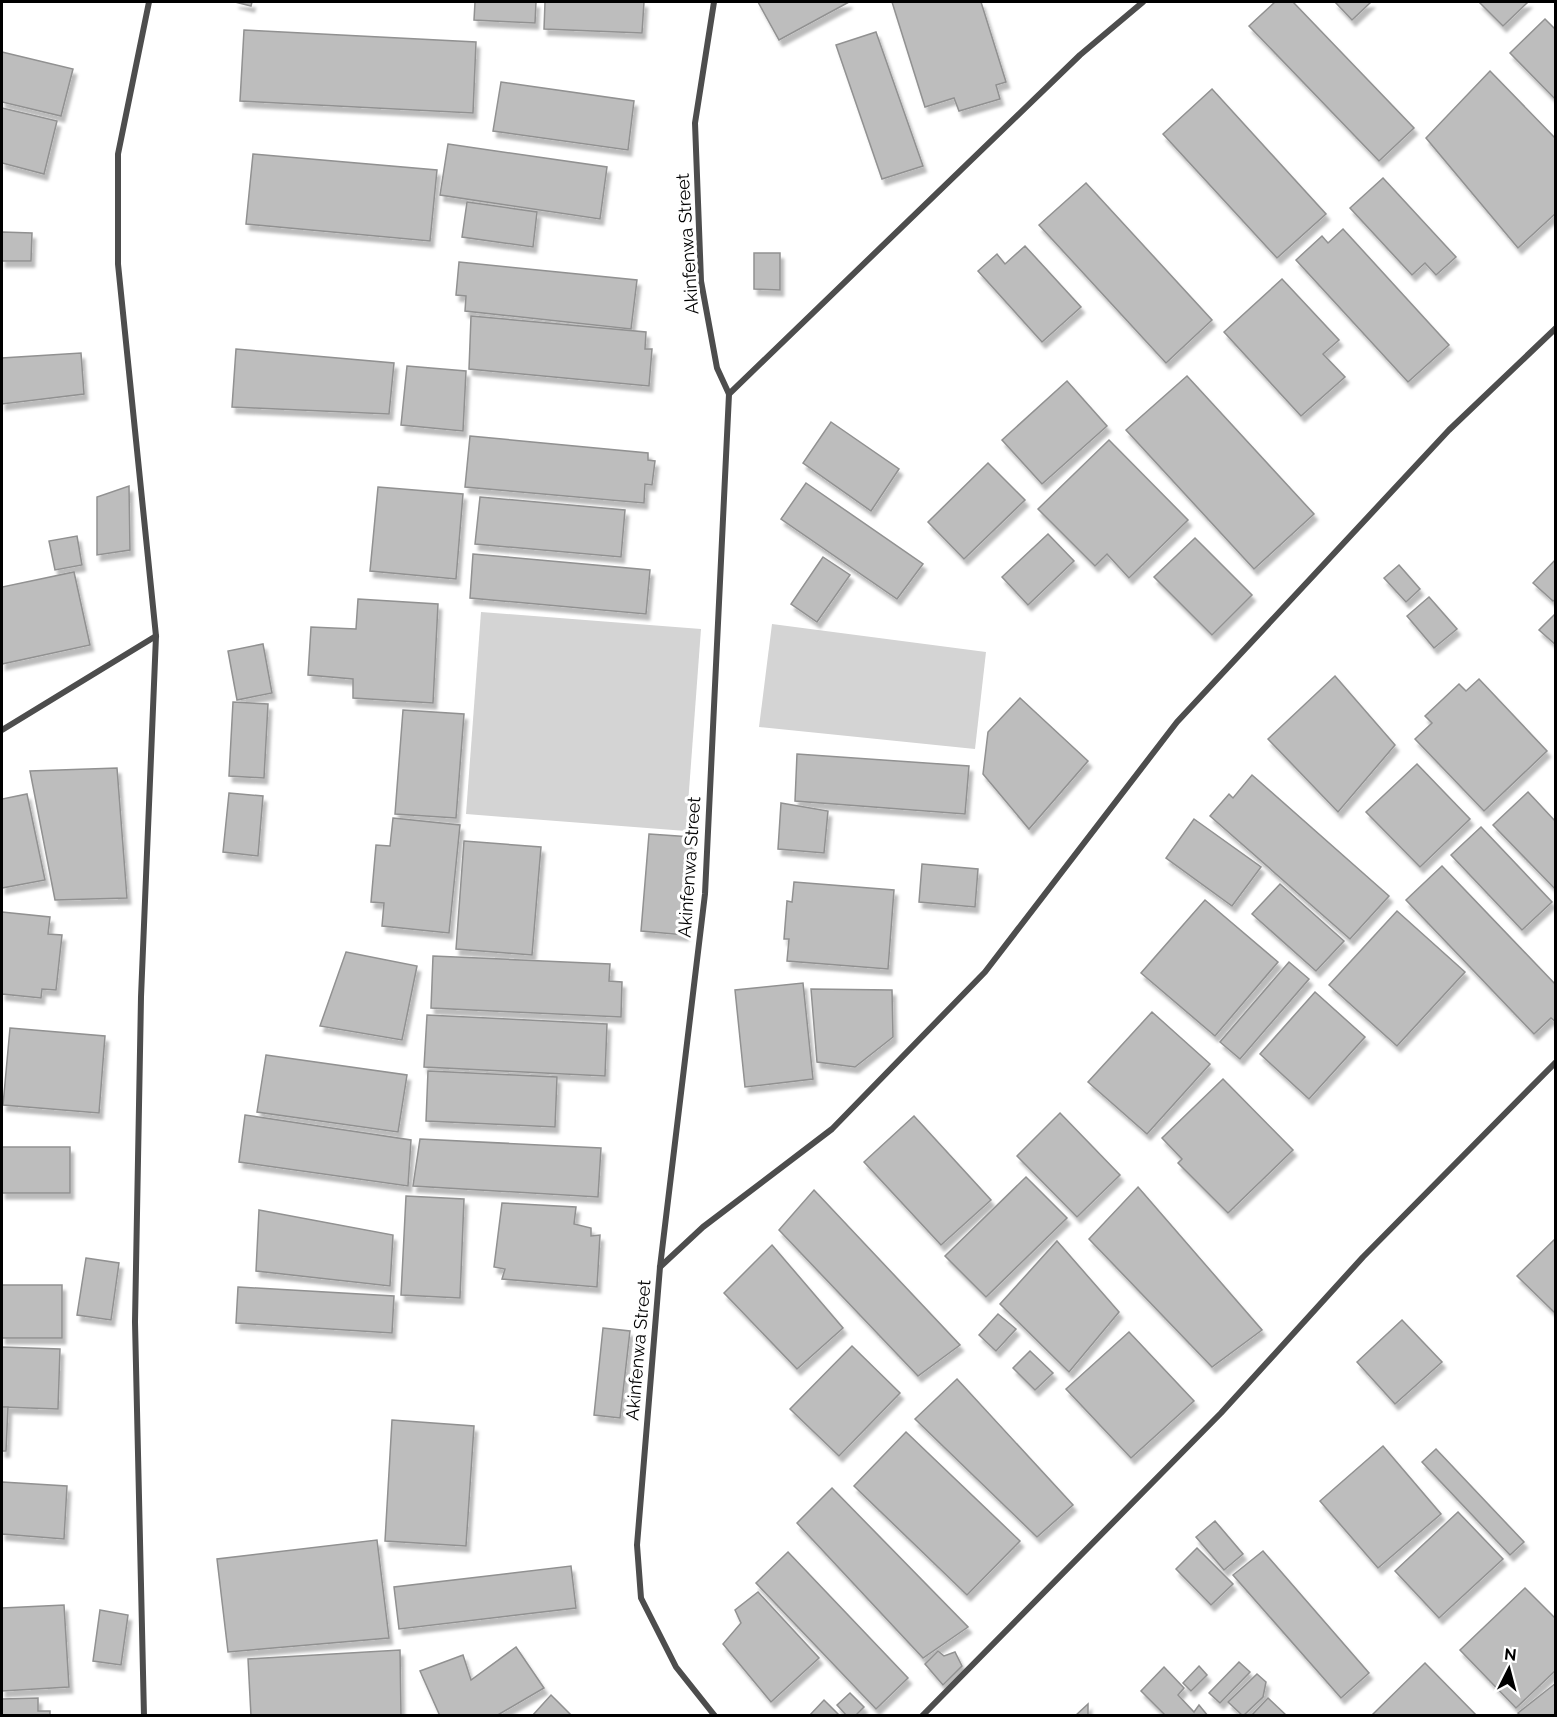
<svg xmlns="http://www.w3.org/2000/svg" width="1557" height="1717" font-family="Raleway,sans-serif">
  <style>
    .green { fill: #d4d4d4 }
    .building { fill: #bdbdbd; stroke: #919191; stroke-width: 1.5; filter: url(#shadow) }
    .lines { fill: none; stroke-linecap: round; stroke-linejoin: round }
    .minor { stroke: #4d4d4d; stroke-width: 6 }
    .labels { text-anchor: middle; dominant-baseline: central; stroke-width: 6; stroke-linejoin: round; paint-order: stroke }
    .street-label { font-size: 18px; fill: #000; stroke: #fff }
  </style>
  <defs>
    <filter id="shadow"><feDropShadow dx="3.5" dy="6" stdDeviation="1.5" flood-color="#0004"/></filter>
  </defs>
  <rect width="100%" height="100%" fill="#fff"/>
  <g class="green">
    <path d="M481,612L701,629L686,831L466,814Z"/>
    <path d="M772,624L986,652L975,749L759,727Z"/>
  </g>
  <g class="building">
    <path d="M235,2H252L251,6Z"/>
    <path d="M475,2H536L535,23L474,20Z"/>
    <path d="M545,2H644L642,33L544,29Z"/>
    <path d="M758,2H849L779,40Z"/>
    <path d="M892,2H981L1006,82L996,85L1000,99L959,111L954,98L925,107Z"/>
    <path d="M1275,2H1293L1414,128L1379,161L1249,26Z"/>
    <path d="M1335,2H1371L1352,20Z"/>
    <path d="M1479,2H1528L1503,26Z"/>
    <path d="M1545,19L1556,30V100L1510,53Z"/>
    <path d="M244,30L476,42L473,113L240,101Z"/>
    <path d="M876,32L923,166L882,179L836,45Z"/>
    <path d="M2,52L73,69L61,116L2,102Z"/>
    <path d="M1490,71L1556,139V213L1518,248L1426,138Z"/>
    <path d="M501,82L634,101L628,150L493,131Z"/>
    <path d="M1212,89L1326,214L1277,258L1163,134Z"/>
    <path d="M2,108L57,121L44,174L2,163Z"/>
    <path d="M448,144L607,167L600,219L440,195Z"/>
    <path d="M253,154L437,170L430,241L246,224Z"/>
    <path d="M1383,178L1456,257L1436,275L1425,263L1412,275L1350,208Z"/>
    <path d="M1086,183L1212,320L1166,363L1039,225Z"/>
    <path d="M467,202L537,212L533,247L462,237Z"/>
    <path d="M1343,229L1449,345L1408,382L1296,260L1322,236L1328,243Z"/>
    <path d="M2,232L32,233L31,261H2Z"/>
    <path d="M1025,246L1081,307L1042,342L978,271L997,254L1005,264Z"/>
    <path d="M754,253H780V290L754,289Z"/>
    <path d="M459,262L637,280L631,329L465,311L466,296L456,295Z"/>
    <path d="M1282,279L1339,340L1323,354L1345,377L1301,416L1224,332Z"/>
    <path d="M471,316L646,332L645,349H652L649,386L469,369Z"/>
    <path d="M236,349L394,363L389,414L232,407Z"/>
    <path d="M81,353L84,394L2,404V358Z"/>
    <path d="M407,366L466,371L463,431L401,425Z"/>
    <path d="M1187,376L1314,514L1254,569L1126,430Z"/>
    <path d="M1067,381L1107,426L1042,484L1002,440Z"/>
    <path d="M831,422L899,469L871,511L803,463Z"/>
    <path d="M470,436L648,453V460L655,461L652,485L645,484L644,503L465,487Z"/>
    <path d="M1109,440L1188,520L1129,578L1107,554L1095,566L1038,509Z"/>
    <path d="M988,463L1025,500L964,559L928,522Z"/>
    <path d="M806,483L923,564L897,599L781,519Z"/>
    <path d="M129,486L130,550L97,555V497Z"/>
    <path d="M378,487L463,494L456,579L370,571Z"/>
    <path d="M480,497L625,510L621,557L475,544Z"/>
    <path d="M1048,534L1074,561L1028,605L1002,577Z"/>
    <path d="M77,536L82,565L55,570L49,541Z"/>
    <path d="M1195,538L1252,595L1212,635L1154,577Z"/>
    <path d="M473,554L650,570L646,614L470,598Z"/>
    <path d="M823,557L850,575L817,622L791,604Z"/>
    <path d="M1556,559V599L1553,601L1533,583Z"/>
    <path d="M1399,565L1420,589L1406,602L1384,578Z"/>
    <path d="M74,572L90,645L2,664V587Z"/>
    <path d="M1429,597L1457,629L1434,648L1407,616Z"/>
    <path d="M358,599L438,604L433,703L353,698V679L308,675L311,627L356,629Z"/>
    <path d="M1556,613V645L1539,630Z"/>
    <path d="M263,644L272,693L237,700L228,651Z"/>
    <path d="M1335,676L1395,745L1338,812L1268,739Z"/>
    <path d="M1479,679L1547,751L1484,811L1415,739L1432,723L1425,716L1459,684L1466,691Z"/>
    <path d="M1020,698L1088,761L1029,829L983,774L988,732Z"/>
    <path d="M233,702L268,704L264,778L229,776Z"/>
    <path d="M403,710L464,714L456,818L395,814Z"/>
    <path d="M797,754L969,766L965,814L795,801Z"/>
    <path d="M1417,764L1470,819L1420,867L1366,812Z"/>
    <path d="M117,768L127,898L55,900L30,771Z"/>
    <path d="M1252,775L1389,896L1350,939L1210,816L1229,794L1233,798Z"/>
    <path d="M1528,792L1556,822V890L1493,825Z"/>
    <path d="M229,793L263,796L258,856L223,852Z"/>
    <path d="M27,794L45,880L2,888V799Z"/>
    <path d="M781,803L828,811L824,853L778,849Z"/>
    <path d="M393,818L460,825L449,933L382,926L384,903L371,902L376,845L390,846Z"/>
    <path d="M1194,819L1261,867L1232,906L1166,858Z"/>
    <path d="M1481,827L1552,902L1522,930L1451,855Z"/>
    <path d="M649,834L692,837L685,935L641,931Z"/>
    <path d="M464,841L541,847L532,955L456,949Z"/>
    <path d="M922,864L978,869L975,907L919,902Z"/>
    <path d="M1442,866L1556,985V1022L1551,1018L1534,1034L1406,900Z"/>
    <path d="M794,882L894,890L888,969L787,961L789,939H784L787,901L792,902Z"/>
    <path d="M1280,884L1344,941L1316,971L1252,914Z"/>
    <path d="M1205,900L1278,962L1215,1036L1141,973Z"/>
    <path d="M1397,911L1465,972L1397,1046L1329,985Z"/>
    <path d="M2,912L50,917L48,934L62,935L56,990L42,989L41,998L2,994Z"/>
    <path d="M346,952L417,966L402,1040L320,1026Z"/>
    <path d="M433,956L610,964L609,981L622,982L621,1017L431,1008Z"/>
    <path d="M1289,962L1309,979L1240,1059L1220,1042Z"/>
    <path d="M803,983L813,1079L745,1087L735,990Z"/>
    <path d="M811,989L892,990L893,1037L855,1067L817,1062Z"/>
    <path d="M1315,992L1365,1037L1309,1099L1260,1054Z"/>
    <path d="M1152,1012L1210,1064L1147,1134L1088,1082Z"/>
    <path d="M427,1015L607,1024L605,1076L424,1067Z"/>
    <path d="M10,1028L105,1036L99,1113L3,1105Z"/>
    <path d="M266,1055L407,1075L398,1132L257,1112Z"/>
    <path d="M428,1071L557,1077L555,1127L426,1121Z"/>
    <path d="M1223,1079L1293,1150L1228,1213L1178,1163L1182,1159L1162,1138Z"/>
    <path d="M1060,1113L1120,1175L1077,1217L1017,1156Z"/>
    <path d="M245,1115L411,1140L408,1186L239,1162Z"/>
    <path d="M914,1116L991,1200L941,1245L864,1162Z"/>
    <path d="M420,1139L601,1148L598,1197L413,1186Z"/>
    <rect x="2" y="1147" width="68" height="46"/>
    <path d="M1026,1177L1067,1218L986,1297L945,1256Z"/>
    <path d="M1138,1187L1262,1330L1212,1367L1089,1239Z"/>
    <path d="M814,1190L960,1345L918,1376L779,1230Z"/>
    <path d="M406,1196L464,1199L460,1298L401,1295Z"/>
    <path d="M502,1203L576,1207L574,1224L591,1228V1236L600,1235L597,1287L502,1279L505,1269L494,1267Z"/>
    <path d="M259,1210L393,1235L390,1286L256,1271Z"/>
    <path d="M1556,1238V1314L1517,1276Z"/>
    <path d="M1057,1241L1119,1312L1069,1372L1000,1304Z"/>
    <path d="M772,1245L843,1328L797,1369L724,1293Z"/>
    <path d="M86,1258L119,1263L111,1320L77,1315Z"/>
    <rect x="2" y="1285" width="60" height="53"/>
    <path d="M238,1287L394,1296L392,1333L236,1323Z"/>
    <path d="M998,1314L1016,1329L996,1351L979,1335Z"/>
    <path d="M1402,1320L1442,1362L1395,1404L1357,1362Z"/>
    <path d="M603,1328L630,1331L620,1418L594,1415Z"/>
    <path d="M1129,1332L1194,1401L1131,1458L1066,1389Z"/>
    <path d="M852,1346L900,1393L839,1456L790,1409Z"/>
    <path d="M2,1347L60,1349L58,1409L2,1407Z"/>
    <path d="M1030,1351L1053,1373L1035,1390L1013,1368Z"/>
    <path d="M957,1379L1073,1505L1037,1537L915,1419Z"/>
    <path d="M2,1407H8L6,1451H2Z"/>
    <path d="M392,1420L474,1426L466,1546L385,1541Z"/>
    <path d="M906,1432L1020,1541L967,1595L854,1486Z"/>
    <path d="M1383,1446L1441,1514L1378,1568L1320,1501Z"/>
    <path d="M1436,1449L1524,1542L1510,1555L1422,1462Z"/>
    <path d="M2,1482L67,1486L64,1539L2,1534Z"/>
    <path d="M832,1488L968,1627L923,1658L797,1523Z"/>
    <path d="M1458,1512L1503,1559L1439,1618L1395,1571Z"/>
    <path d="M1215,1521L1243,1554L1224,1570L1196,1537Z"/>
    <path d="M377,1540L389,1638L228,1652L217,1559Z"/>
    <path d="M1197,1548L1233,1584L1211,1605L1176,1569Z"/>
    <path d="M1263,1551L1369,1673L1341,1698L1233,1575Z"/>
    <path d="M788,1552L908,1678L876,1709L756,1583Z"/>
    <path d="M571,1566L576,1608L399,1629L394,1587Z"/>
    <path d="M1525,1588L1556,1619V1670L1516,1708L1460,1650Z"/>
    <path d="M758,1592L819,1658L771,1702L723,1644L741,1623L735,1610Z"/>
    <path d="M64,1605L69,1687L2,1691V1608Z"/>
    <path d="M100,1610L128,1615L121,1665L93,1661Z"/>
    <path d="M516,1647L544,1688L496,1716H440L420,1671L463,1655L471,1680Z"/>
    <path d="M400,1650L401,1715L251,1716L248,1659Z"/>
    <path d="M938,1651L944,1656L955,1652L962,1666L943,1685L925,1664Z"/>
    <path d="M1239,1662L1250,1672L1220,1703L1209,1693Z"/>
    <path d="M1425,1663L1477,1716H1371Z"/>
    <path d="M1199,1666L1207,1675L1191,1691L1183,1683Z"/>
    <path d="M1164,1667L1184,1688L1178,1695L1194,1712L1199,1705L1208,1716H1166L1141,1691Z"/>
    <path d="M1257,1674L1266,1682L1263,1697L1243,1716L1228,1702Z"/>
    <path d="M1556,1683V1716H1521L1518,1713Z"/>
    <path d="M850,1693L864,1707L855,1716H847L837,1705Z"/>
    <path d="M551,1695L572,1716H532Z"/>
    <path d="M38,1698V1711H50V1716H2V1699Z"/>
    <path d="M1268,1698L1286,1715V1716H1251Z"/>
    <path d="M824,1700L840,1716H809Z"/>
    <path d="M1088,1704V1716H1075Z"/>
  </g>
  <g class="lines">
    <g class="minor">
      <path d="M714,2L695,123L701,281L717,368L729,394L705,894L660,1267L637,1545L641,1598L676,1667L715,1716"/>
      <path d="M729,394L1080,55L1143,2"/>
      <path d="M2,730L156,636"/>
      <path d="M660,1267L703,1227L832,1129L985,972L1177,722L1449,430L1556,328"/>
      <path d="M144,1716L135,1322L141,997L156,636L118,264V154L149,2"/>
      <path d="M922,1716L1221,1413L1363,1257L1556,1062"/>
    </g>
  </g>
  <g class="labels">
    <g class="street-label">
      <text transform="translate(687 244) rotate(-94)">Akinfenwa Street</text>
      <text transform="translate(689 867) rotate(-86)">Akinfenwa Street</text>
      <text transform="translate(638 1350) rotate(-85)">Akinfenwa Street</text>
    </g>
  </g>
  <rect width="1557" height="1717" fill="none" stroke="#000000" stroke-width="6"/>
  <g transform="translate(1509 1669) rotate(6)" stroke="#ffffff" stroke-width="4.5" paint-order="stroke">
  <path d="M0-4.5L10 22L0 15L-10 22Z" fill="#000000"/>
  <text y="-9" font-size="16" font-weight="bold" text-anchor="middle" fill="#000000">N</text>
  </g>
</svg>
